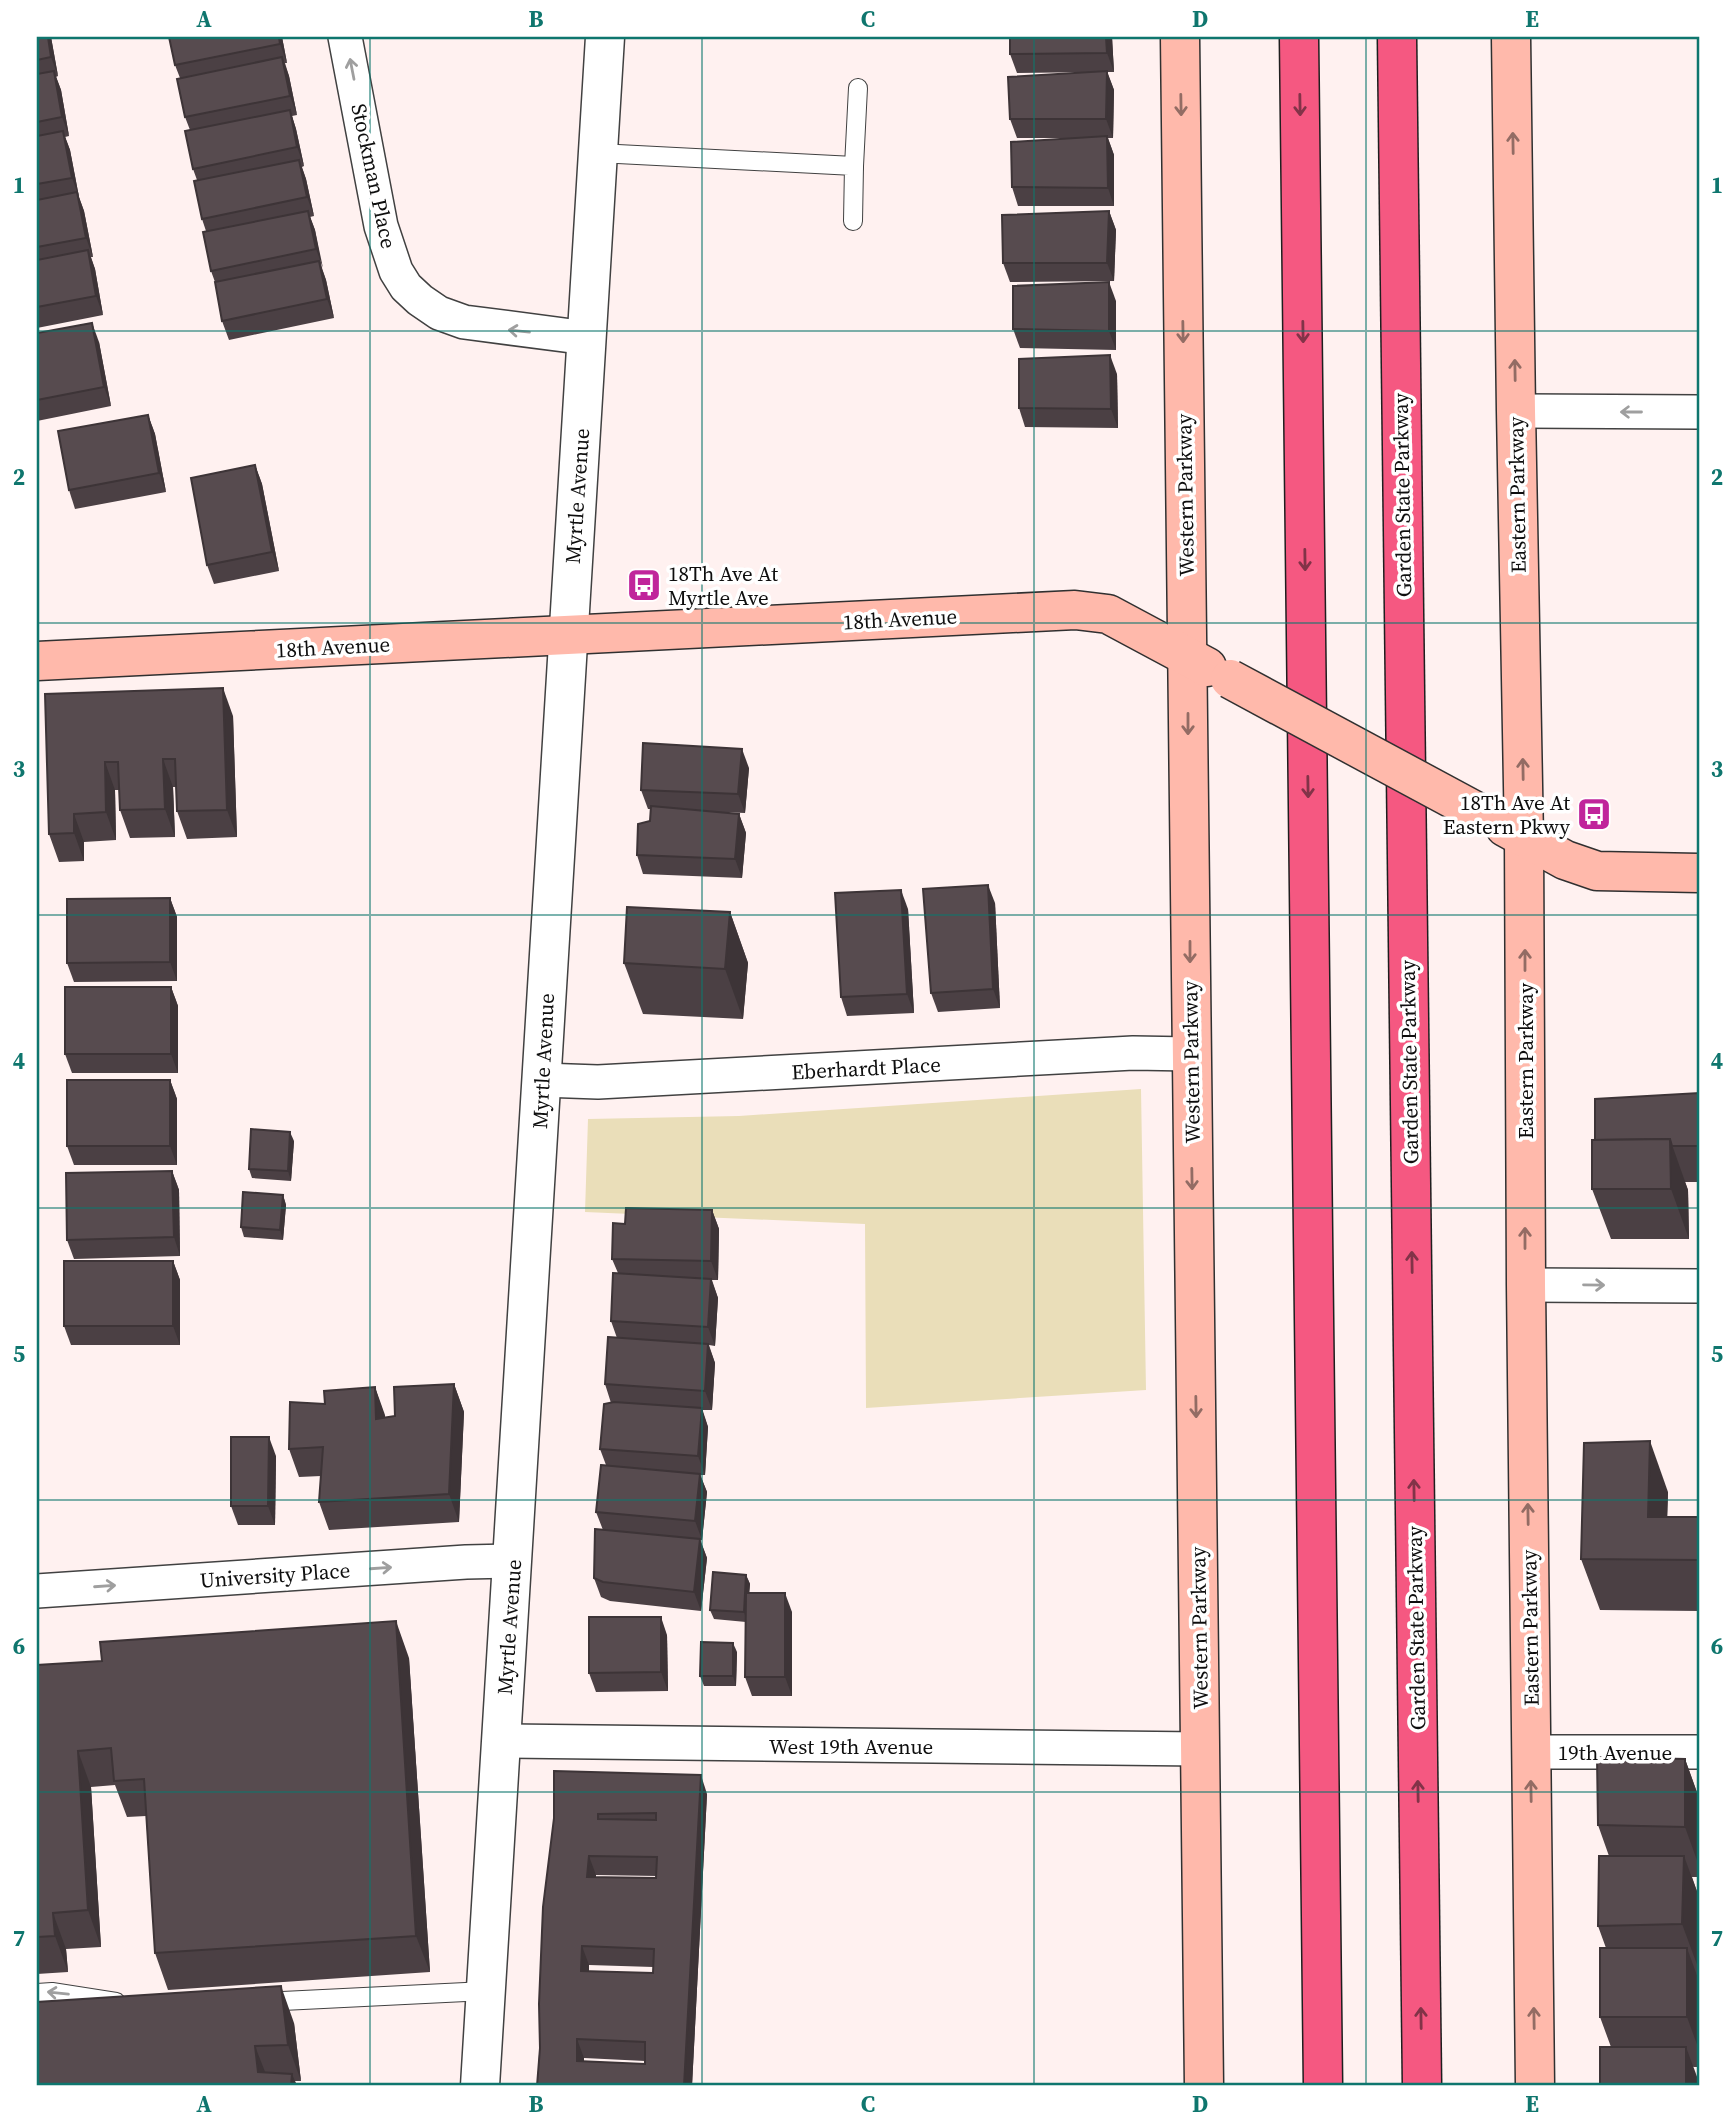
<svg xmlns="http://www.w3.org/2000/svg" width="1736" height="2123" font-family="'Source Serif 4',serif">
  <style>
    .green { fill: #eadeb9 }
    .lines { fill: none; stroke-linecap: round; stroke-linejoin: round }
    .service-casing { stroke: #414141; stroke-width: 20 }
    .minor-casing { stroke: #414141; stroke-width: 36 }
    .tertiary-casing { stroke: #414141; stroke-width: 41 }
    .secondary-casing { stroke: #303030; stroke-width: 41 }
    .motorway-casing { stroke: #1f1f1f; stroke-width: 41 }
    .service { stroke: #fff; stroke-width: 18 }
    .minor { stroke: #fff; stroke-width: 33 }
    .tertiary { stroke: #fff; stroke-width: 38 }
    .secondary { stroke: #ffb9ab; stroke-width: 38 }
    .motorway { stroke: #f55881; stroke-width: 38 }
    .secondary-bridge-casing { stroke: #303030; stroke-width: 41; stroke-linecap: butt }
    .secondary-bridge { stroke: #ffb9ab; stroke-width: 38 }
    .wall { fill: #4b4044; fill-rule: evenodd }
    .shaded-wall { fill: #3d3437 }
    .building { fill: #574b4f; stroke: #3d3437; stroke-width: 2; fill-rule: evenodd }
    .oneway { stroke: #9f9f9f }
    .oneway2 { stroke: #936c64 }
    .oneway3 { stroke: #823348 }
    .grid { fill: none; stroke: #0f766e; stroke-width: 2; stroke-opacity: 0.55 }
    .labels { text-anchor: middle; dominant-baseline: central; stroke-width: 7; stroke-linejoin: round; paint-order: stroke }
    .street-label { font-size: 21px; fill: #0e0e0e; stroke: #fff }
    .poi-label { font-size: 21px; fill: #0e0e0e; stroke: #fff; text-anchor: start }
    .neatline { fill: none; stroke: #0f766e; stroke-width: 2.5 }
    .grid-label { font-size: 23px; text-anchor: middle; font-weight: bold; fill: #0f766e }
  </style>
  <rect width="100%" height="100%" fill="#fff1f0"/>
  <path class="green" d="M1141,1089L1146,1390L866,1408L865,1224L585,1212L588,1119L739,1116Z"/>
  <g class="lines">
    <g class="service-casing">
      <g id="service">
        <path d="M598,153L854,166L853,221"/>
        <path d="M854,166L858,88"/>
        <path d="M37,1993L52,1992L116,2002"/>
        <path d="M262,2002L486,1991"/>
      </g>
    </g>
    <g class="minor-casing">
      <g id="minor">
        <path d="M345,37L381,226L396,271L406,287L420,300L439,313L464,322L587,338"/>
        <path d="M1516,411L1699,412"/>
        <path d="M542,1080L598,1082L1133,1053L1191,1054"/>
        <path d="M1526,1285L1699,1286"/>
        <path d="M37,1591L466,1562L513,1561"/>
        <path d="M502,1741L1201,1749"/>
        <path d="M1531,1752H1699"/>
      </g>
    </g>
    <g class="tertiary-casing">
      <path id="tertiary" d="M480,2086L605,37"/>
    </g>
    <g class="secondary-casing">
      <g id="secondary">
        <path d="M1180,37L1204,2086"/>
        <path d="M1511,37L1516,411L1524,838L1526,1285L1535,2086"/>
        <path d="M37,661L1075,610L1108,614L1207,667"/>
        <path d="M1505,827L1565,860L1597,871L1699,873"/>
      </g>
    </g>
    <g class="motorway-casing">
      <g id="motorway">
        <path d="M1299,37L1323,2086"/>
        <path d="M1397,37L1422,2086"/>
      </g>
    </g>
    <use href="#service" class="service"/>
    <use href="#minor" class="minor"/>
    <use href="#tertiary" class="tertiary"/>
    <use href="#secondary" class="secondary"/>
    <use href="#motorway" class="motorway"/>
    <g class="secondary-bridge-casing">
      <path id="secondary-bridge" d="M1230,679L1479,813"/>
    </g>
    <use href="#secondary-bridge" class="secondary-bridge"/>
  </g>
  <g class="wall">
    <path d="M37,37H51L58,76L56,77L61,90L69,136L65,137L70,150L79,197L84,211L93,257H91L95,269L103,315L37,328Z"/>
    <path d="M169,37H282L287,63H285L289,76L297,115L292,116L296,129L304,166L302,167L306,179L314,216L310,217L315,230L322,268L326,280L334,318L229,340L222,321L215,282L211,271L206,231L202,219L197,180L193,169L190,130L185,117L180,78L175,65Z"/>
    <path d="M1112,37L1114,72H1107L1114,90L1113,138H1108L1114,155V206H1018L1012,187L1085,138H1017L1010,119L1095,72L1017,73L1010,54Z"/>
    <path d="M1109,211L1116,230L1114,281L1010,282L1003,263Z"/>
    <path d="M1116,301V350L1020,348L1013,329Z"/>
    <path d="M37,333L99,342L111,406L37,421Z"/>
    <path d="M1117,374L1118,428L1025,427L1019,408Z"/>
    <path d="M148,415L155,434L166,492L75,509L69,490Z"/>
    <path d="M255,465L262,484L279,571L214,584L207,565Z"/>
    <path d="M45,694L233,716L237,837L187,839L177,811L176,787H173L175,837L130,838L120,810L119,790H115L116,840L84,842V861L59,862L49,834Z"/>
    <path d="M749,768L745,813L721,812L739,814L746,833L742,878L643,874L637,855L650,821L651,809H648L641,790Z"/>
    <path d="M170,898L177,917V981L74,982L67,963Z"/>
    <path d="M995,903L1000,1008L938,1012L931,993Z"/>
    <path d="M908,909L914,1013L847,1016L841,997Z"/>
    <path d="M730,912L748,963L743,1019L643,1014L624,963Z"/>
    <path d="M171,987L178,1006V1073H72L65,1054Z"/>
    <path d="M170,1080L177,1099V1165H74L67,1146Z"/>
    <path d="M1699,1093V1182H1685L1688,1190L1689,1239H1611L1592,1189L1595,1140Z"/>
    <path d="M294,1141L291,1181L252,1178L249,1169Z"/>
    <path d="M172,1171L179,1190L180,1256L74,1259L67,1240Z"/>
    <path d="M283,1195L286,1205L283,1240L244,1237L241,1227Z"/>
    <path d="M712,1210L719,1229L718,1280H712L718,1298L715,1346L709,1345L715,1363L712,1410H702L708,1427L705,1475H700L707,1492L702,1540H700L707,1558L701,1611L610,1601L601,1597L594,1578L603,1530L596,1512L606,1465L600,1449L611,1403L605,1384L617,1338L611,1321L618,1273L612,1259L625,1224Z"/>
    <path d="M173,1261L180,1280V1345H71L64,1326Z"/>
    <path d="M454,1384L464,1412L459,1522L329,1530L319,1502L321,1476L299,1477L289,1449L325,1404L375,1387L385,1418L395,1416Z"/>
    <path d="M276,1456L275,1525H238L231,1506Z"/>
    <path d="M1668,1492L1667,1517H1699V1611L1600,1610L1581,1559Z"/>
    <path d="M746,1575L750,1584L749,1593L792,1612V1696H752L745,1677L746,1622L714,1619L710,1610Z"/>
    <path d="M667,1635L668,1691L596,1692L589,1673Z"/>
    <path d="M737,1652L736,1686H704L700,1676Z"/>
    <path d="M409,1658L430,1972L168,1990L155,1953L146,1816L127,1817L115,1785L91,1787L101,1947L66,1949L68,1972L37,1974V1665Z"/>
    <path d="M1685,1759L1699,1798V1877H1692L1699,1897V1974H1697L1699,1981V2067H1694L1611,2047L1600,2017L1606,1948L1598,1926L1609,1856L1598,1825Z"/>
    <path d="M707,1794L692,2086H537L554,1818ZM596,1875L657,1876L656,1878L596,1877ZM589,1965L653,1967V1973L589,1972ZM584,2058L645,2061V2064L584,2061Z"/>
    <path d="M294,2023L301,2081H295L297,2086H37Z"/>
  </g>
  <g class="shaded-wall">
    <path d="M48,37H51L58,76L51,57Z"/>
    <path d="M279,37H282L287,63L280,44Z"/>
    <path d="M1106,37H1112L1114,72L1107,53Z"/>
    <path d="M282,57L289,76L297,115L290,96Z"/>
    <path d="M54,71L61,90L69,136L62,117Z"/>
    <path d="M1107,71L1114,90L1113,138L1106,119Z"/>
    <path d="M290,110L296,129L304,166L297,147Z"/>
    <path d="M63,131L70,150L79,197L72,178Z"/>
    <path d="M1107,136L1114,155V206L1108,188Z"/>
    <path d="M299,160L306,179L314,216L307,197Z"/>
    <path d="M77,192L84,211L93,257L86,238Z"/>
    <path d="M308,211L315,230L323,268L316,249Z"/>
    <path d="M1109,211L1116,230L1114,281L1107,263Z"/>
    <path d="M88,250L95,269L103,315L96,296Z"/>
    <path d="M319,261L326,280L334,318L327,299Z"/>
    <path d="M1109,282L1116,301V350L1109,331Z"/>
    <path d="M92,323L99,342L111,406L104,387Z"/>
    <path d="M1110,355L1117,374L1118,428L1111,409Z"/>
    <path d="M148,415L155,434L166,492L159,473Z"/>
    <path d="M255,465L262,484L279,571L272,552Z"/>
    <path d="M223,688L233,716L237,837L227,810Z"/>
    <path d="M742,749L749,768L745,813L738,794Z"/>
    <path d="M163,759L173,787L175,837L165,809Z"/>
    <path d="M105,762L115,790L116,840L106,812Z"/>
    <path d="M74,814L84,842V861L74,833Z"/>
    <path d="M739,814L746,833L742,878L735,859Z"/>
    <path d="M988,885L995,903L1000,1008L993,989Z"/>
    <path d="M901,890L908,909L914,1013L907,994Z"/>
    <path d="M170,898L177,917V981L170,962Z"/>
    <path d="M730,912L748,963L743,1019L725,969Z"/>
    <path d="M171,987L178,1006V1073L171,1054Z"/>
    <path d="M170,1080L177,1099V1165L170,1146Z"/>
    <path d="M290,1132L294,1141L291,1181L288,1171Z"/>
    <path d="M1670,1139L1688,1190L1689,1239L1671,1189Z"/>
    <path d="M172,1171L179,1190L180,1256L174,1237Z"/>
    <path d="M283,1195L286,1205L283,1240L280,1230Z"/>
    <path d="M712,1210L719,1229L718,1280L711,1261Z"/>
    <path d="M173,1261L180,1280V1345L173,1326Z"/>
    <path d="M711,1279L718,1298L715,1346L708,1327Z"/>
    <path d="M708,1344L715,1363L712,1410L705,1391Z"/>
    <path d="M454,1384L464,1412L459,1522L449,1494Z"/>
    <path d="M375,1387L385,1415L387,1447L376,1419Z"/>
    <path d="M702,1408L708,1427L705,1475L698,1456Z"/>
    <path d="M269,1437L276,1456L275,1525L268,1506Z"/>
    <path d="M1650,1441L1668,1492L1666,1560L1648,1517Z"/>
    <path d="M700,1474L707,1492L702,1540L695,1521Z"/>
    <path d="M700,1539L707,1558L701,1611L694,1592Z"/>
    <path d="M746,1575L750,1584L747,1622L744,1612Z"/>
    <path d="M785,1593L792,1612V1696L785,1677Z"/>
    <path d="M661,1617L667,1635L668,1691L661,1672Z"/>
    <path d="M396,1621L409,1658L430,1972L416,1936Z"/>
    <path d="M733,1643L737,1652L736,1686L733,1676Z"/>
    <path d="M78,1751L91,1787L101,1947L88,1910Z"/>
    <path d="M1685,1759L1699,1798V1866L1685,1827Z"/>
    <path d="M701,1775L707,1794L692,2086H684Z"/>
    <path d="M589,1856L596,1875L594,1896L587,1877Z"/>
    <path d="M1684,1856L1699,1897V1970L1682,1924Z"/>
    <path d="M53,1913L66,1949L68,1972L55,1936Z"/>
    <path d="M582,1946L589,1965L588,1990L581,1971Z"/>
    <path d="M1687,1948L1699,1981V2050L1687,2017Z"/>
    <path d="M281,1986L294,2023L301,2081L288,2045Z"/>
    <path d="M577,2039L584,2058L583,2080L577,2061Z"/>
    <path d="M255,2046L269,2082L258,2072Z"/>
    <path d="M1686,2047L1699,2082V2086H1686Z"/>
    <path d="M292,2074L297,2086H291Z"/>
  </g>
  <g class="building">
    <path d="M37,37H48L51,57L37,60Z"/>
    <path d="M169,37H279L280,44L175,65Z"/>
    <path d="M1010,37H1106L1107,53L1010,54Z"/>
    <path d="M282,57L290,96L185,117L177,79Z"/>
    <path d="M54,71L62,117L37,122V74Z"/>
    <path d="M1107,71L1106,119H1010L1008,77Z"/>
    <path d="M290,110L297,147L193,169L185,131Z"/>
    <path d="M63,131L72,178L37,184V136Z"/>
    <path d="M1107,136L1108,188L1012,187L1011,142Z"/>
    <path d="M299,160L307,197L202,219L194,181Z"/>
    <path d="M77,192L86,238L37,247V200Z"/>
    <path d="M308,211L316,249L211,271L203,232Z"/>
    <path d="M1109,211L1107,263H1003L1002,215Z"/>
    <path d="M88,250L96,296L37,307V260Z"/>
    <path d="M319,261L327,299L222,321L215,282Z"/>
    <path d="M1109,282V331L1013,329V286Z"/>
    <path d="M92,323L104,387L37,400V333Z"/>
    <path d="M1110,355L1111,409L1019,408V359Z"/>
    <path d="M148,415L159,473L69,490L58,431Z"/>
    <path d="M255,465L272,552L207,565L191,478Z"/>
    <path d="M223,688L227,810L177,811L175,759H163L165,809L120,810L118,762H105L106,812L74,814V833L49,834L45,694Z"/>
    <path d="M643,743L742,749L738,794L641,790Z"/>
    <path d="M651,806L739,814L735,859L637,855L638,824L650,821Z"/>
    <path d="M988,885L993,989L931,993L923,889Z"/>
    <path d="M901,890L907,994L841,997L835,893Z"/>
    <path d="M170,898V962L67,963V899Z"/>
    <path d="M627,907L730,912L725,969L624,963Z"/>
    <rect x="65" y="987" width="106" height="67"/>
    <rect x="67" y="1080" width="103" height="66"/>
    <path d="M1699,1093V1146H1672L1670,1139L1595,1140V1099Z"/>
    <path d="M251,1129L290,1132L288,1171L249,1169Z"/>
    <path d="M1670,1139L1671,1189H1592V1140Z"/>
    <path d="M172,1171L174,1237L67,1240L66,1173Z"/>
    <path d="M243,1192L283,1195L280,1230L241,1227Z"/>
    <path d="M626,1208L712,1210L711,1261L612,1259L613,1223L625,1224Z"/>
    <rect x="64" y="1261" width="109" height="65"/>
    <path d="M613,1273L711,1279L708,1327L611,1321Z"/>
    <path d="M608,1337L708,1344L705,1391L605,1384Z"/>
    <path d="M454,1384L449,1494L319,1502L323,1447L289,1449L290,1402L325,1404L324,1391L375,1387L376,1419L395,1416L394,1387Z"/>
    <path d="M614,1402L702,1408L698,1456L600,1449L604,1404Z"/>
    <path d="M231,1437H269L268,1506H231Z"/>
    <path d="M1650,1441L1648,1517H1699V1560L1581,1559L1584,1443Z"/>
    <path d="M601,1465L700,1474L695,1521L596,1512Z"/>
    <path d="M595,1529L700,1539L694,1592L603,1582L594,1578Z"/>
    <path d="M713,1572L746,1575L744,1612L710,1610Z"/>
    <path d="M746,1593H785V1677H745Z"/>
    <path d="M589,1617H661V1672L589,1673Z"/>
    <path d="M396,1621L416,1936L155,1953L144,1779L114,1781L111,1748L78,1751L88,1910L53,1913L55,1936L37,1937V1665L102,1661L100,1642Z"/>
    <path d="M701,1642L733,1643V1676H700Z"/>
    <path d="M1597,1757L1685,1759V1827L1598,1825Z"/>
    <path d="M554,1771L701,1775L684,2086H537L540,2048L539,2004L543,1907L554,1818ZM656,1813V1820L598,1819V1814ZM589,1856L657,1857L656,1878L587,1877ZM582,1946L654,1949L653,1973L581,1971ZM577,2039L645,2042V2064L577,2061Z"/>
    <path d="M1599,1856H1684L1682,1924L1598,1926Z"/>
    <rect x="1600" y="1948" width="87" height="69"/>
    <path d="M281,1986L288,2045L255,2046L258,2072L292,2074L291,2086H37V2002Z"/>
    <rect x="1600" y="2047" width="86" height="39"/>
  </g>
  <defs><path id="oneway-shaft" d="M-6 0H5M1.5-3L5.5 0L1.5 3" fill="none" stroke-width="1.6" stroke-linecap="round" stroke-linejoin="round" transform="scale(1.75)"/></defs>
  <g class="oneway">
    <use href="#oneway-shaft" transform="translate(352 69) rotate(-101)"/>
    <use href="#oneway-shaft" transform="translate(519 331) rotate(-174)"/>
    <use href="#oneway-shaft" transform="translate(1631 412) rotate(-180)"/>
    <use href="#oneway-shaft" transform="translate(1594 1285) rotate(1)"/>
    <use href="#oneway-shaft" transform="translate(381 1568) rotate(-4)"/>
    <use href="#oneway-shaft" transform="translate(105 1586) rotate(-4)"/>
    <use href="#oneway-shaft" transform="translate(58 1993) rotate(-174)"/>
  </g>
  <g class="oneway2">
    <use href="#oneway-shaft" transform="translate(1181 105) rotate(89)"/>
    <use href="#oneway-shaft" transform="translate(1513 143) rotate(-91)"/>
    <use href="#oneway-shaft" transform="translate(1183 332) rotate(89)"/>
    <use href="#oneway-shaft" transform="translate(1515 370) rotate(-91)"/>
    <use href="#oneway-shaft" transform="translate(1188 724) rotate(90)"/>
    <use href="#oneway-shaft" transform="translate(1523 769) rotate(-91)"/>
    <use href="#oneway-shaft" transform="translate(1190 952) rotate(90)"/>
    <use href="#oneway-shaft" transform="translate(1525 960) rotate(-90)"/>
    <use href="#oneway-shaft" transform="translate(1192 1179) rotate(89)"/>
    <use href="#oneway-shaft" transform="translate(1525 1238) rotate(-90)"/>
    <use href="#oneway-shaft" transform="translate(1196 1407) rotate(89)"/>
    <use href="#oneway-shaft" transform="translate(1528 1514) rotate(-91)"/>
    <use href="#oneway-shaft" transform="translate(1531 1791) rotate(-91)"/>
    <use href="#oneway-shaft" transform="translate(1534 2018) rotate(-91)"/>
  </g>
  <g class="oneway3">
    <use href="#oneway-shaft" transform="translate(1300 105) rotate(89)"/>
    <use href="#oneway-shaft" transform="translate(1303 332) rotate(89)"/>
    <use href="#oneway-shaft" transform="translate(1305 560) rotate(89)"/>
    <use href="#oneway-shaft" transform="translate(1308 787) rotate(89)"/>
    <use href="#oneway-shaft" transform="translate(1412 1262) rotate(-91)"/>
    <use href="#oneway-shaft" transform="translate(1414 1490) rotate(-91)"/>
    <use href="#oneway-shaft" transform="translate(1418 1791) rotate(-91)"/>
    <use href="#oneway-shaft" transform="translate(1421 2018) rotate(-91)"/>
  </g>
  <path class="grid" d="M370,37V2086M702,37V2086M1034,37V2086M1366,37V2086M37,331H1699M37,623H1699M37,915H1699M37,1208H1699M37,1500H1699M37,1792H1699"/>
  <defs>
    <g id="bus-square" transform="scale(1.75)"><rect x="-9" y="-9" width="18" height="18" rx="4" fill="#c0259b" stroke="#fff"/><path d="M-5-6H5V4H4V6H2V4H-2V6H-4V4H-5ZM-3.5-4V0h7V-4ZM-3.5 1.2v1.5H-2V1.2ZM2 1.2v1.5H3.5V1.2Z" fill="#fff"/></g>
  </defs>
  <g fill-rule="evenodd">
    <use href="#bus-square" x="644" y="585"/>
    <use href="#bus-square" x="1594" y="814"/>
  </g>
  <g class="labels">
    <g class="street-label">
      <text transform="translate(374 176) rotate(78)">Stockman Place</text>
      <text transform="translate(1185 495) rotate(-91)">Western Parkway</text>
      <text transform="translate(1402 495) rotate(-91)">Garden State Parkway</text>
      <text transform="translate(1517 495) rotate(-91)">Eastern Parkway</text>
      <text transform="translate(577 496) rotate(-86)">Myrtle Avenue</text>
      <text transform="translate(900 619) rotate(-3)">18th Avenue</text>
      <text transform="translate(333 647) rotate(-3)">18th Avenue</text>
      <text transform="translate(543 1061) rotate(-87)">Myrtle Avenue</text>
      <text transform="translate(1525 1061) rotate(-90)">Eastern Parkway</text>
      <text transform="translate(1191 1062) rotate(-91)">Western Parkway</text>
      <text transform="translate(1409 1062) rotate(-91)">Garden State Parkway</text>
      <text transform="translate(866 1068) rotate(-3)">Eberhardt Place</text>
      <text transform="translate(275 1575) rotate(-4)">University Place</text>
      <text transform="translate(509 1627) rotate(-86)">Myrtle Avenue</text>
      <text transform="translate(1199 1628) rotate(-91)">Western Parkway</text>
      <text transform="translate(1416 1628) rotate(-91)">Garden State Parkway</text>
      <text transform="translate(1530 1628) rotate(-91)">Eastern Parkway</text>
      <text x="851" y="1746">West 19th Avenue</text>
      <text x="1615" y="1752">19th Avenue</text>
    </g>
    <g class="poi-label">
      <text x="668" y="573">18Th Ave At<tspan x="668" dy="24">Myrtle Ave</tspan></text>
      <text x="1570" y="802" text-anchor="end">18Th Ave At<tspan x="1570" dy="24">Eastern Pkwy</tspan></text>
    </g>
  </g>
  <rect width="1736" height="2123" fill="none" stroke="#ffffff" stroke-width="77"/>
  <rect x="38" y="38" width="1660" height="2046" class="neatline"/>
  <g class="grid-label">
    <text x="204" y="27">A</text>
    <text x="536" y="27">B</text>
    <text x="868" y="27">C</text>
    <text x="1200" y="27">D</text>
    <text x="1532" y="27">E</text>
    <text x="19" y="193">1</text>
    <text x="1717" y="193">1</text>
    <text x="19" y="485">2</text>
    <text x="1717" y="485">2</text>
    <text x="19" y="777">3</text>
    <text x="1717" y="777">3</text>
    <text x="19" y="1069">4</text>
    <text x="1717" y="1069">4</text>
    <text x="19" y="1362">5</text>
    <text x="1717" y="1362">5</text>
    <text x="19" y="1654">6</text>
    <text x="1717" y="1654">6</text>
    <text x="19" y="1946">7</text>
    <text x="1717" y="1946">7</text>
    <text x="204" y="2112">A</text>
    <text x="536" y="2112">B</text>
    <text x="868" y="2112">C</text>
    <text x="1200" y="2112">D</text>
    <text x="1532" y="2112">E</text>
  </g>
</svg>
